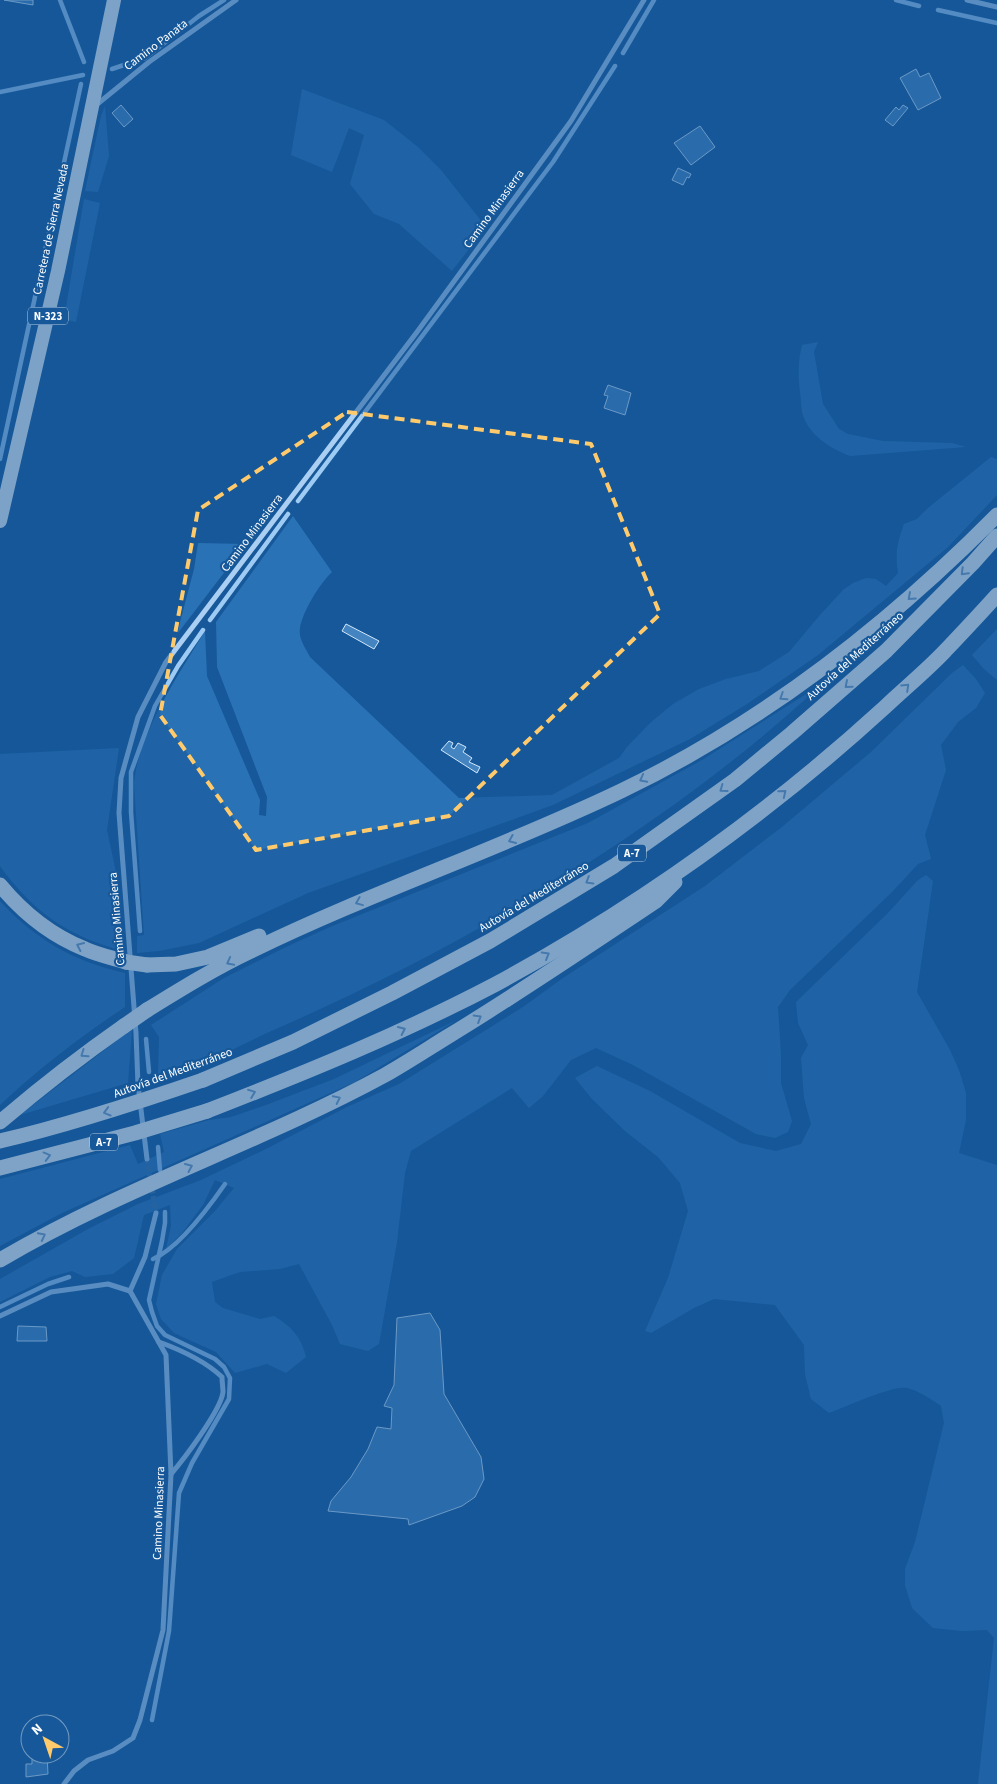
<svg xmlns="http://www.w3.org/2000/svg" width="997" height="1784" font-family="'Source Sans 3',sans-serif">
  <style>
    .green { fill: #2a72b6 }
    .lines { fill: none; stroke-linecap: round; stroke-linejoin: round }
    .stream { stroke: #9dcbf4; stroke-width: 4.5 }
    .building { fill: #4484c1; stroke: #d2e8fc }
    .minor-tunnel { stroke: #3971a8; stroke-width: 5; stroke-dasharray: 5 2.5; stroke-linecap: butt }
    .minor { stroke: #aacff2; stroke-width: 5 }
    .trunk { stroke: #fafcff; stroke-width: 14 }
    .motorway { stroke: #fff; stroke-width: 15 }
    .motorway-bridge { stroke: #fff; stroke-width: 15 }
    .oneway { stroke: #7fa3c7 }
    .marked { fill: none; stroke: #ffca6b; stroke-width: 4; stroke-dasharray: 10 6; stroke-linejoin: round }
    .labels { text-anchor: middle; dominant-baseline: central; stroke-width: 4.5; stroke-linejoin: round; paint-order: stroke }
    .shield { fill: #165899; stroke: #b9cde0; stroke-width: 1 }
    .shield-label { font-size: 11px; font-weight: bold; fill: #fff }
    .street-label { font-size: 12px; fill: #fff; stroke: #165899 }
  </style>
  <rect width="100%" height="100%" fill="#165899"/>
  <g class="green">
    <path d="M302,89L384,120L418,147L441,170L486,227L452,271L399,224L374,214L350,184L364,135L349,128L332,172L291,155Z"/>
    <path d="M105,106L109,156L98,192L85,191L101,116Z"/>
    <path d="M84,199L100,203L76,322L64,319Z"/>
    <path d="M818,342L814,352L823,404L839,429L848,434L883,441L952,443L966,447L850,456C830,448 808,435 802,412C801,406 801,399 800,392C798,376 798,361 802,345Z"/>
    <path d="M991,457L997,459V495L948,547L818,655L747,704L690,739L553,805L308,893L199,943L159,951L137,953V936L144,935L134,784C138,734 179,674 205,631L207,676L260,800L259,815L266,816L267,797L217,667L216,622L293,516L332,572C320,583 297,619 300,635C301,642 307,651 310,657L459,798L552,795L619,758L627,747L650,723L673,704L699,689L726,679L759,671L789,652L820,615L843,590L853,583L866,578L876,579L886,586L898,573C895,552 897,544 904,524L917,519L928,508Z"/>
    <path d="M198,543L246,544L178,633L179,626L194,569Z"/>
    <path d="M997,629V680L984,669L972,655Z"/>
    <path d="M963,665L976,679L985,693L976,708L958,722L941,745L946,770L925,835L931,859L918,864L892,892L790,990L778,1007L781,1055V1083L792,1121L788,1132L775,1138L756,1134L633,1065L596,1048L571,1060L543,1096L529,1108L512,1088L411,1151L405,1173L397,1242L379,1344L368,1351L340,1344L332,1325L299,1264L280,1269L240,1272L212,1282L215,1302L223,1308L260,1319L274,1316C291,1326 302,1338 306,1357L286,1373L267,1364L235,1373L216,1352L174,1333L161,1319L156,1304L162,1275L177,1249L215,1211L234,1188L215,1180L203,1205L182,1233L166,1249L171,1226L170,1205L144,1215L134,1258L113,1274L85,1277L72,1271L50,1277L0,1302V1279L88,1229L138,1204L201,1180L262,1151L347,1107L399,1084L523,1007L563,978L705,886L782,827L871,752L952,673Z"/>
    <path d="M822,684C697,800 552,892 401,970C357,992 313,1013 267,1033C250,1041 232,1051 214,1057C196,1064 177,1069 158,1075L159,1037L151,1025L224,978L286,947L330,927L588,823L702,760Z"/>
    <path d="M119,748L107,830L116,872L125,951C70,938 33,912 0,866V754Z"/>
    <path d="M926,875L933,881L917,992L950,1050L959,1070L966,1093V1120L959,1153L997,1165V1784H978L994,1638L987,1630L962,1631L933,1628L912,1608L905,1585V1569L915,1542L944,1423L941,1406C931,1399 919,1391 907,1388C892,1385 846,1407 829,1413L811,1399L805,1374L804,1345L775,1305L714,1299L694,1308L651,1333L645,1331L668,1278L688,1211L680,1183L658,1157L625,1131L592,1099L575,1078L597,1066L650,1091L740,1143L776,1151L801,1144L811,1124L804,1098L801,1058L808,1045L798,1023L796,1002L887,914L918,880Z"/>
    <path d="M0,901C34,939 75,962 125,973V1007C81,1036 38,1069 0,1105Z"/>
    <path d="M457,1020L355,1082L62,1213L0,1246V1179L130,1145L138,1164L164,1152L160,1134L209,1120L231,1117L266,1105L334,1079Z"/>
    <path d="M132,1029L128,1083L20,1115Z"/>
  </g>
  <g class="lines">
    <g class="stream">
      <path d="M60,0L84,62"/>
      <path d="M896,0L919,6"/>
      <path d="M938,10L997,23"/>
      <path d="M623,53L654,0"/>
      <path d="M112,69L145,58L199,16L224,0"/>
      <path d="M0,92L83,75"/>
      <path d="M0,459L81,84"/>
      <path d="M298,501L553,162L615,66"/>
      <path d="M210,620L288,514"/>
      <path d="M140,931L131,812V772L155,706L178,666L203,630"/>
      <path d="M146,1039L149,1072"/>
      <path d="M158,1147L160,1170"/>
      <path d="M153,1259C179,1248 209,1207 225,1184"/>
      <path d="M0,1307L48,1284L69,1277"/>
      <path d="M152,1720L169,1631L179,1493L192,1463L229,1399L230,1378L224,1367L215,1359L165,1335L157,1326L152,1312L149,1300L162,1241L165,1223V1212"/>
    </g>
  </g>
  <g class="building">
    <path d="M4,0H33V5Z"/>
    <path d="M916,69L920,77L929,73L941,98L918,110L900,78Z"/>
    <path d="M121,105L133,119L124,127L112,113Z"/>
    <path d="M903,105L908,108L893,126L885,120L896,107L899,110Z"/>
    <path d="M700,126L715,147L691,165L674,143Z"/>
    <path d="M678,168L691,174L689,178L687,177L683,185L672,180Z"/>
    <path d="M608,385L631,393L625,415L604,408L608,396L604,395Z"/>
    <path d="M346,624L379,641L374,649L342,631Z"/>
    <path d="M449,741L453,743L451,747L454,749L458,743L466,747L463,752L472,758L469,762L480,767L477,773L441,750Z"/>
    <path d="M430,1313L440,1330L444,1394L481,1457L484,1479L475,1497L462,1506L409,1525L408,1519L328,1511L331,1501L351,1477L368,1449L377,1427L391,1429L392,1408L384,1406L394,1385L397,1318Z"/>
    <path d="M18,1326L46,1327L47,1341H17Z"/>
    <path d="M47,1754L48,1774L26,1777V1764H32V1756Z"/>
  </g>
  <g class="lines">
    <path class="minor-tunnel" d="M147,1159L156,1213"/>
    <g class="minor">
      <path d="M967,0L997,7"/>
      <path d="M95,106L149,62L236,0"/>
      <path d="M147,1159L138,1085L136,1033L119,813L121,778L138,717L166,662L417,332L571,121L644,0"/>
      <path d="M130,1291L145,1257L156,1213"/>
      <path d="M0,1316L51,1292L108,1284L130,1291"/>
      <path d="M159,1342C181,1350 204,1360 222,1377C222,1382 223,1388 223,1392C221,1410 184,1459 171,1474"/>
      <path d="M64,1784L74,1771L88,1760L113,1751L133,1738L140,1720L163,1630L171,1474L166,1355L130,1291"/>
    </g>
    <path class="trunk" d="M0,521L58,271L114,0"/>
    <g class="motorway">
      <path d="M0,885C24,914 50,935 85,949C98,955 113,958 126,962"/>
      <path d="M147,965L176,964L208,957L259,936"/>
      <path d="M147,1010C181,989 215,968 251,951C372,892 500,849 621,791C763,723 887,626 997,515"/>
      <path d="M203,1080L293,1042L392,993L490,941L614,866L735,780L792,733L886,651L973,563L997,536"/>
      <path d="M207,1111C305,1073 403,1033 496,984C636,908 768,814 885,707C905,688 926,671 945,651C962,633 980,614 997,595"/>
      <path d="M0,1122C40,1088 81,1056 124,1026"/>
      <path d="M0,1260C123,1187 260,1143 385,1075C406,1063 426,1050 447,1037C518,994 587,947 656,901L675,882"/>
    </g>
    <g class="motorway-bridge">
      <path d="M126,962L147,965"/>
      <path d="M124,1026L147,1010"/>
      <path d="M0,1141C69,1125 136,1103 203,1080"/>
      <path d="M0,1168L135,1133L207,1111"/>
    </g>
  </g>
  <defs><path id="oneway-chevron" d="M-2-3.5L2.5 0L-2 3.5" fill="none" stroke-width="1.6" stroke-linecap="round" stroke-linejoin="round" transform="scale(1.25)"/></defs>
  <g class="oneway">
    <use href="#oneway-chevron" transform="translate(964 572) rotate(135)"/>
    <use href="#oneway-chevron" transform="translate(911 597) rotate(138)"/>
    <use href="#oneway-chevron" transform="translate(848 685) rotate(139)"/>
    <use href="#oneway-chevron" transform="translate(906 687) rotate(-43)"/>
    <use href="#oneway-chevron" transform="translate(783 697) rotate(147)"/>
    <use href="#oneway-chevron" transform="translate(643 779) rotate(152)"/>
    <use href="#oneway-chevron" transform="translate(723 789) rotate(144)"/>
    <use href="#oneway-chevron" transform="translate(783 793) rotate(-39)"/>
    <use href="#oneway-chevron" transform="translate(512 840) rotate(157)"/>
    <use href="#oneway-chevron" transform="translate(589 881) rotate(149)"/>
    <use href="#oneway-chevron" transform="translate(359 902) rotate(158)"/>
    <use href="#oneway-chevron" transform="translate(80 946) rotate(-155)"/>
    <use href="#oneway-chevron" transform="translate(546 955) rotate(-30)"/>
    <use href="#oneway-chevron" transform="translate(230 962) rotate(152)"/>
    <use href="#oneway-chevron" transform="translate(478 1018) rotate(-31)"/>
    <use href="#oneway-chevron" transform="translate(402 1030) rotate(-25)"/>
    <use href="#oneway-chevron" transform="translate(84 1054) rotate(145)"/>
    <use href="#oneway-chevron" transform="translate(252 1093) rotate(-21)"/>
    <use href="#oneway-chevron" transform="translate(337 1099) rotate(-26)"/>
    <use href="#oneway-chevron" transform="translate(107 1112) rotate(164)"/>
    <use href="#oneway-chevron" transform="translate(47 1156) rotate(-15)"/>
    <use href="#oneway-chevron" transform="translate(189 1167) rotate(-24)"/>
    <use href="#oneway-chevron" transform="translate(42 1236) rotate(-27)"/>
  </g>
  <path d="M0 0H997V1784H0ZM347,412L591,444L660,614L449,816L256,850L160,715L198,510Z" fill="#165899" fill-opacity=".55" fill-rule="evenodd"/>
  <path class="marked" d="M347,412L591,444L660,614L449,816L256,850L160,715L198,510Z"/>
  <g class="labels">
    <g class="shield">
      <rect x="28" y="307.5" width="40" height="17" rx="4"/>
      <rect x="618" y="844.5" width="28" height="17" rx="4"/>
      <rect x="90" y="1133.5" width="28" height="17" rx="4"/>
    </g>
    <g class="shield-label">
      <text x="48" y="316">N-323</text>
      <text x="632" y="853">A-7</text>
      <text x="104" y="1142">A-7</text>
    </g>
    <g class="street-label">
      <text transform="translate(156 45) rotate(-37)">Camino Panata</text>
      <text transform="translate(494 209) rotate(-54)">Camino Minasierra</text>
      <text transform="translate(51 229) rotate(-78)">Carretera de Sierra Nevada</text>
      <text transform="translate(252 533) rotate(-53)">Camino Minasierra</text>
      <text transform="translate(855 656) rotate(-42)">Autovía del Mediterráneo</text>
      <text transform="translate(534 897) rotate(-31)">Autovía del Mediterráneo</text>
      <text transform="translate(117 919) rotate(-95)">Camino Minasierra</text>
      <text transform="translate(173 1073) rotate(-20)">Autovía del Mediterráneo</text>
      <text transform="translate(159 1513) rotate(-88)">Camino Minasierra</text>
    </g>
  </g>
  <g transform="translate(45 1739) rotate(320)"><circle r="24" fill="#165899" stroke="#739bc2"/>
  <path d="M0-4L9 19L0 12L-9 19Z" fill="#ffca6b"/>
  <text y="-8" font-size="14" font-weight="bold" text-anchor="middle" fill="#ffffff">N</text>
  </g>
</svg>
